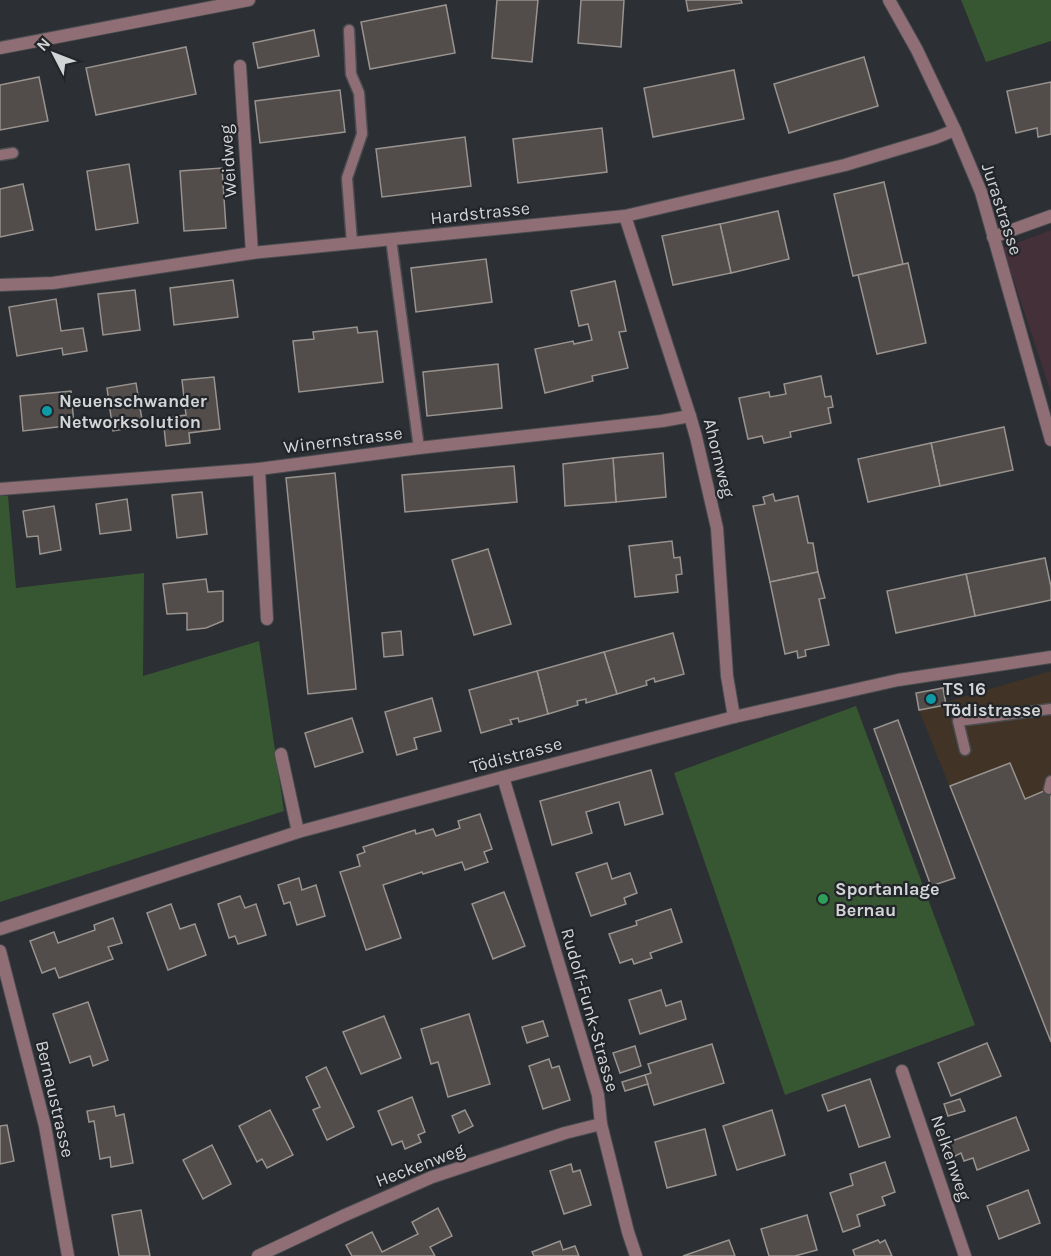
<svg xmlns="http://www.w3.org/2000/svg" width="1051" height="1256" font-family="Karla,sans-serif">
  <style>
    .commercial { fill: #413426 }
    .industrial { fill: #433038 }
    .green { fill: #375732 }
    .building { fill: #524d4a; stroke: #98938f; stroke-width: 1.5 }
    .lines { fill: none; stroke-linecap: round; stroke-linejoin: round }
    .lane-casing { stroke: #4a4d50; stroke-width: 13 }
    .street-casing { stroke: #4a4d50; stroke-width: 14 }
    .lane { stroke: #8f6f75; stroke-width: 10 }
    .street { stroke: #8f6f75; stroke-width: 12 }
    .culture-dot { fill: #0f9aa8; stroke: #222529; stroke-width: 2 }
    .leisure-dot { fill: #2e9e5b; stroke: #222529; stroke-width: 2 }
    .labels { text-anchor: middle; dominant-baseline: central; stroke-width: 4.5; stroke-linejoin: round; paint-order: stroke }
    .street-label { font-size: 18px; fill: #d2d4d6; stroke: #222529 }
    .poi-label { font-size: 18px; font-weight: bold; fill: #d2d4d6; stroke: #222529; text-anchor: start }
  </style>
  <rect width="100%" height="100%" fill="#2c2f33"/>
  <path class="commercial" d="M1051,671V1041L919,710Z"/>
  <path class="industrial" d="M1051,230V393L1003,248Z"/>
  <g class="green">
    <path d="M961,0H1051V41L986,62Z"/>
    <path d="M0,496H8L16,588L144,573L143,676L259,641L284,811L0,902Z"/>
    <path d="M856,706L975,1025L785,1095L674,773Z"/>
  </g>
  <g class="building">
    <path d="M497,0H538L532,62L492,58Z"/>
    <path d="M581,0H624L621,47L578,43Z"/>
    <path d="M686,0H741L742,3L688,11Z"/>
    <path d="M446,5L455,53L370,69L361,22Z"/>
    <path d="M314,30L319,56L258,68L253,43Z"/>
    <path d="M186,47L196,94L96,115L86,68Z"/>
    <path d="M864,57L878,106L789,133L774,84Z"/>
    <path d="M734,70L744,119L653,137L644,88Z"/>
    <path d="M39,77L48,121L0,130V85Z"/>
    <path d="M1051,82V134L1038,137L1037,128L1016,133L1007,91Z"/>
    <path d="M340,90L345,132L260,143L255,101Z"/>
    <path d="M602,128L607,172L518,183L513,139Z"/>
    <path d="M465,137L471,186L382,197L376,149Z"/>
    <path d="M129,164L138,223L96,230L87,171Z"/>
    <path d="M222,168L226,228L184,231L180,171Z"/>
    <path d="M884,182L903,264L853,276L834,194Z"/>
    <path d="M23,184L33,230L0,237V189Z"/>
    <path d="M778,211L789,259L731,273L720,224Z"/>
    <path d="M720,224L731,273L673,285L662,236Z"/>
    <path d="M486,259L492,302L416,312L411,268Z"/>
    <path d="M908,263L926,343L877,354L858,275Z"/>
    <path d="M233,280L238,317L174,325L170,288Z"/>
    <path d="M615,281L626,331L619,332L628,368L592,376L593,381L545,393L535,349L573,341L574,344L592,340L588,324L579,326L571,291Z"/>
    <path d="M135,290L140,330L103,335L98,294Z"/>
    <path d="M56,299L61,331L83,328L87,351L63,355L62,348L17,356L9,307Z"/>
    <path d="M357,327L358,333L377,331L383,382L299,392L293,341L314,339L313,332Z"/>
    <path d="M498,364L502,408L427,416L423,372Z"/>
    <path d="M821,376L825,397L831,396L833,407L828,408L831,423L790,432L791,437L764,443L762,436L748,439L739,398L769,392L770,397L786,394L784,384Z"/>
    <path d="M214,377L220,429L189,433L190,443L166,446L163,418L186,415L182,380Z"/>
    <path d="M136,383L143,426L113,431L107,388Z"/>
    <path d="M71,391L74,425L23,431L20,396Z"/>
    <path d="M1004,427L1013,470L940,486L931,443Z"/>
    <path d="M931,443L940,486L868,502L858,459Z"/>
    <path d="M663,453L666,497L616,502L613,458Z"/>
    <path d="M613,458L616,502L565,506L563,464Z"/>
    <path d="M514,466L517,502L405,512L402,475Z"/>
    <path d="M335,473L356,689L308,694L286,478Z"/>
    <path d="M202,492L207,534L177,538L172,495Z"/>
    <path d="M773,494L775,501L798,496L808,543H813L818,572L770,582L753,506L765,504L763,497Z"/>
    <path d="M127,499L131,530L100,534L96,504Z"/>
    <path d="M54,506L61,550L40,554L38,536L27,537L23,511Z"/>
    <path d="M672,541L674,558L680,557L682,574L676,575L678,592L635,597L629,546Z"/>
    <path d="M488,549L511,624L474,635L452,560Z"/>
    <path d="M1045,558L1051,587V600L975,616L966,574Z"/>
    <path d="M818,572L825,598L819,599L829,645L805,650L806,656L798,658L797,651L785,654L770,582Z"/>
    <path d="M966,574L975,616L896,633L887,591Z"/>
    <path d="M206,579L208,592L223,591V621L206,628L187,630V613L167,614L163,584Z"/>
    <path d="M401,631L403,655L384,657L382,633Z"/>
    <path d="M673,633L684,674L655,682L654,678L646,681L647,685L617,694L604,652Z"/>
    <path d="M604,652L617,694L586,703V699L577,701L578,705L548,714L537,671Z"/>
    <path d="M537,671L548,714L519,722L518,718L510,720L512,724L481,733L469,690Z"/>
    <path d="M943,688L946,705L919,710L916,693Z"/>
    <path d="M432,698L441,731L414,738L417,749L397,755L385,712Z"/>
    <path d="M352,718L363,752L315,767L305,733Z"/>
    <path d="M898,720L955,878L931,886L874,729Z"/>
    <path d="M1010,763L1025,799L1051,788V1042L950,786Z"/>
    <path d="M651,770L663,814L625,825L619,802L586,812L592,833L552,845L540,801Z"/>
    <path d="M480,814L492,849L484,852L488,862L465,870L462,862L423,874L422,872L383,885L401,938L366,950L340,872L360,866L357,855L365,852L363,847L415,830L416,834L433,829L436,836L460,828L458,821Z"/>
    <path d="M607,863L612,879L630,873L637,893L624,898L626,904L591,916L576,873Z"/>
    <path d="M299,878L302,890L316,885L325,916L297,925L290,902L284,904L278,885Z"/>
    <path d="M504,892L525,946L493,959L472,904Z"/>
    <path d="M240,896L245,908L256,904L266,935L238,944L235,936L229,938L218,904Z"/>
    <path d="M171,904L180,929L195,924L206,955L168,970L147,913Z"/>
    <path d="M671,909L682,942L650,953L652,958L634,964L632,959L620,963L609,934L637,925L636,921Z"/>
    <path d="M113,918L122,943L108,947L113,959L59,978L55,968L42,973L30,941L54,932L58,943L95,930L94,925Z"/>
    <path d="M661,990L666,1006L681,1001L686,1019L640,1034L629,1000Z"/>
    <path d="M88,1002L108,1060L93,1066L90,1056L70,1063L53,1014Z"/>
    <path d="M469,1014L490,1084L448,1097L438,1062L431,1064L421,1029Z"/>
    <path d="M384,1016L401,1058L361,1074L343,1032Z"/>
    <path d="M543,1021L548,1036L527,1043L522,1027Z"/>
    <path d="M987,1043L1001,1076L951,1096L938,1063Z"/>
    <path d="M712,1044L724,1083L654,1105L645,1075L651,1073L648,1064Z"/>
    <path d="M635,1046L641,1066L620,1073L613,1053Z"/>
    <path d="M549,1059L552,1068L559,1066L570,1100L543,1109L529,1066Z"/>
    <path d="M326,1067L354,1127L327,1140L313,1110L320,1107L306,1077Z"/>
    <path d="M645,1075L648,1084L625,1091L622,1082Z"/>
    <path d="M870,1079L890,1137L859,1147L845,1105L828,1111L822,1095Z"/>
    <path d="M412,1097L425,1132L418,1135L421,1142L405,1149L402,1141L392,1145L378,1111Z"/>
    <path d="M960,1099L965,1111L948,1116L944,1104Z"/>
    <path d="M114,1106L116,1116L124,1114L133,1163L111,1167L110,1157L100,1159L94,1121L89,1122L87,1111Z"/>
    <path d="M270,1110L293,1155L267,1168L262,1159L257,1162L239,1126Z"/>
    <path d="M465,1110L473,1126L459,1133L452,1116Z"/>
    <path d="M772,1110L785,1155L737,1170L723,1126Z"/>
    <path d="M1016,1117L1029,1150L977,1170L973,1158L964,1161L961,1153L953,1157L947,1143Z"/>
    <path d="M7,1125L14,1161L0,1164V1126Z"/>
    <path d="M705,1129L716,1175L667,1188L655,1142Z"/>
    <path d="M212,1145L231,1184L203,1199L183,1160Z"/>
    <path d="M885,1162L895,1192L882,1197L885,1205L857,1215L860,1226L843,1232L830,1193L853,1185L850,1174Z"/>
    <path d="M571,1164L573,1172L580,1170L591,1205L564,1214L550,1171Z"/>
    <path d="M1028,1190L1040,1223L999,1239L987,1206Z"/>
    <path d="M438,1208L452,1236L430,1247L435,1256H352L346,1245L372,1232L382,1252L418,1234L412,1222Z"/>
    <path d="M141,1210L150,1256H119L112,1215Z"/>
    <path d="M807,1215L817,1250L795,1256H769L761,1229Z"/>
    <path d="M729,1240L735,1256H683Z"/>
    <path d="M878,1240L880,1243L885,1240L892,1256H855L853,1250Z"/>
    <path d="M560,1241L563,1250L575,1246L579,1256H534L532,1252Z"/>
  </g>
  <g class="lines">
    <g class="lane-casing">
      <g id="lane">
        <path d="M349,30L351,74L359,93L362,134L347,178L352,243"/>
        <path d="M0,155L13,153"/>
        <path d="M391,239L419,448"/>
        <path d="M965,750L958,721L1051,709"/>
        <path d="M1049,789L1051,781"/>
      </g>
    </g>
    <g class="street-casing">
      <g id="street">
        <path d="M889,0L917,50L955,130L981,192L1051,440"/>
        <path d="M0,48L249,0"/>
        <path d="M240,66L252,253"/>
        <path d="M625,216L690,416L696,437L717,528L727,676L734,717"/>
        <path d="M993,237L1051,216"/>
        <path d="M0,285L53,283L252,253L625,216L845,165L935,138L955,130"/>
        <path d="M259,469L267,619"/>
        <path d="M0,489L259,469L419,448L662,421L690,416"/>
        <path d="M281,754L298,832"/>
        <path d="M503,777L598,1095L601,1124L628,1232L636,1256"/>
        <path d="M0,929L298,832L503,777L734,717L898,680L1051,657"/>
        <path d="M0,951L45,1126L68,1256"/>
        <path d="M902,1071L965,1256"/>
        <path d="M258,1256L343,1216L432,1177L565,1133L601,1124"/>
      </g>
    </g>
    <use href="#lane" class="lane"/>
    <use href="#street" class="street"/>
  </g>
  <g class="culture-dot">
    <circle cx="47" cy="411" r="6"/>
    <circle cx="931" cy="699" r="6"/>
  </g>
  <circle class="leisure-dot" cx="823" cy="899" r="6"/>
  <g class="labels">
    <g class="street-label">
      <text transform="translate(228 161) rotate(-94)">Weidweg</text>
      <text transform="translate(1002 209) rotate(72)">Jurastrasse</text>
      <text transform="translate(480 213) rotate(-6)">Hardstrasse</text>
      <text transform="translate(343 440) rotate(-7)">Winernstrasse</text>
      <text transform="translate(719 458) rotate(76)">Ahornweg</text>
      <text transform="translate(516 755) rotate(-15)">Tödistrasse</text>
      <text transform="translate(590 1010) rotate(74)">Rudolf-Funk-Strasse</text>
      <text transform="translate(55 1099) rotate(77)">Bernaustrasse</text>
      <text transform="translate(951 1158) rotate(71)">Nelkenweg</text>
      <text transform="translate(420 1165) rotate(-21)">Heckenweg</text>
    </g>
    <g class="poi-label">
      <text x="59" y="401">Neuenschwander<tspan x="59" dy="21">Networksolution</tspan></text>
      <text x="943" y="689">TS 16<tspan x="943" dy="21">Tödistrasse</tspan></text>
      <text x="835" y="889">Sportanlage<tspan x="835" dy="21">Bernau</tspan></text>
    </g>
  </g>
  <g transform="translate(54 54) rotate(312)" stroke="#222529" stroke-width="4.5" paint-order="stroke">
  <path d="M0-4.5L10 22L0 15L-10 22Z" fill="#d2d4d6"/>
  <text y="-9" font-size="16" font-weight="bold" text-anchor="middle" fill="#d2d4d6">N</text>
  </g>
</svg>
